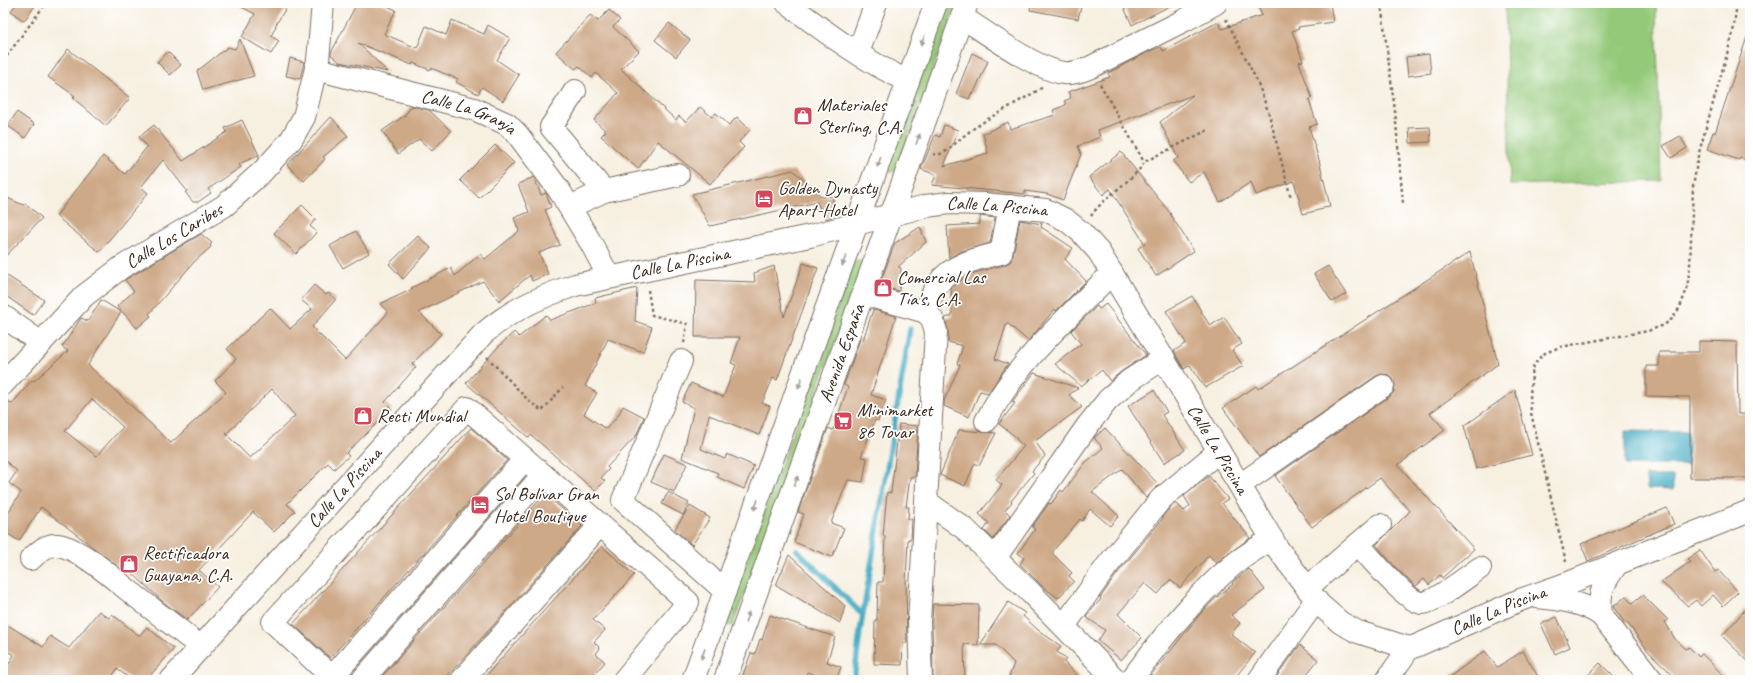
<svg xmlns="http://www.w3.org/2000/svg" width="1753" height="683" font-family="Caveat,sans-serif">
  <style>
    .green { fill: #95c97a; stroke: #687a4c }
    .water { fill: #44acc4; stroke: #406b71 }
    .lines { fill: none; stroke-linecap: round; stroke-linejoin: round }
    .stream { stroke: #44acc4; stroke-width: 5.5 }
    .building { fill: #cea987; fill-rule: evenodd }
    .minor-casing { stroke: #7d6f62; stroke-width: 24 }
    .major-casing { stroke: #7d6f62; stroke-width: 24 }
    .path { stroke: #7d6f62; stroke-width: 2.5; stroke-dasharray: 3 3; stroke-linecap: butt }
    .minor { stroke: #fff; stroke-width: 22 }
    .major { stroke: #fff; stroke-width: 22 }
    .oneway { fill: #a79f9a }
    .labels { text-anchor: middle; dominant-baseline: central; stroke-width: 3.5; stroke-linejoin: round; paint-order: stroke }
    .poi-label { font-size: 19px; fill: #3b2a1e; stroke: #fff; text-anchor: start }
    .street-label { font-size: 19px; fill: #3b2a1e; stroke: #fff }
  </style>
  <rect width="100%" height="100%" fill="#fff"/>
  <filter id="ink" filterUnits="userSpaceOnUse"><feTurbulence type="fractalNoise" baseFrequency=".025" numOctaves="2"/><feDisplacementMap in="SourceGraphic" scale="8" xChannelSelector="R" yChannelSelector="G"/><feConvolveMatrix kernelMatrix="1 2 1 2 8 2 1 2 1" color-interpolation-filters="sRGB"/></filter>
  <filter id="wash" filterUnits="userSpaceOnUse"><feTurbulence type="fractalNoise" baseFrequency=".012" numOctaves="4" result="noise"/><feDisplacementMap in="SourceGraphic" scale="16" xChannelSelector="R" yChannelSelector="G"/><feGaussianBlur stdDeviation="0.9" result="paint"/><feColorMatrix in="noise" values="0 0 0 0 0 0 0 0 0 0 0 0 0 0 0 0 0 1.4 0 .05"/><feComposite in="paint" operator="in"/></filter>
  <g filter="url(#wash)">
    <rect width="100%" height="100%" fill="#f7f0e1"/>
    <g class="green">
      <path d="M946,3H957L896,171L890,172L887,167Z"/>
      <path d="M1505,3H1656L1661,181L1510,185Z"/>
      <path d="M857,260L863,263L733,625L730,626L725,622L854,261Z"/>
    </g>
    <g class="water">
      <path d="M1625,431L1688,432V465H1625Z"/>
      <path d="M1646,476H1673V490L1647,489Z"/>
    </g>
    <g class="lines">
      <g class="stream">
        <path d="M797,550L863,615"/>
        <path d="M854,680L860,632L910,329"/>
      </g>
    </g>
    <g id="blocks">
      <g class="building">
        <path d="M17,3H37L24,21L11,11Z"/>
        <path d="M234,3H289L275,26H276L271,36L279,41L271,54L242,37L255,14Z"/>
        <path d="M357,3H381L396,10L384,34L417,48L426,26L446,35L452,20L484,34L488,25L510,38L497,60L519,75L503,101L482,87L478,94L456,82L458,79L431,68L430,70L413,63L412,65L358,43L388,72L340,62L331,55V53Z"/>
        <path d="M1031,3H1082L1078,19L1030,10Z"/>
        <path d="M1122,3H1176L1132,25Z"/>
        <path d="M1256,3H1330L1333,22L1298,27L1299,29L1292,31L1303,61L1299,62L1312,98L1309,100L1317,124L1309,127L1319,160L1330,206L1323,207V209L1303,214L1294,181L1256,195L1251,182L1220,202L1204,172L1189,182L1173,161L1178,158L1160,122L1193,95L1098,130L1100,137L1078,146L1081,154L1063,200L1047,194L1025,191V194L932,185L936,175L921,169L935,135L940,137L944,125L958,130L944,166L988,153L983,134L1008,122L1010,129L1055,115L1053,110L1066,105L1064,101L1071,98L1068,92L1110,77L1108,73L1150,51L1161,47L1163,51L1218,22L1222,29L1262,15Z"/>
        <path d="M609,10L620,20L613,27L639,51L621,69L676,120L679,116L686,122L700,107L712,117L716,113L729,125L737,117L750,130L739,142L744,147L710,184L658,141L638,169L601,136L606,131L594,120L618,93L596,73L592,78L579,66L575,69L556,52L590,15L598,21Z"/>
        <path d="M669,23L690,40L676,57L655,40Z"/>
        <path d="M1748,34H1750V161L1740,158L1739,160L1707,149L1713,132L1715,133Z"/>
        <path d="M240,39L254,76L203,90L197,71L228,47L235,49Z"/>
        <path d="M68,49L130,98L106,126L73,98L75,96L48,77Z"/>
        <path d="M168,52L181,65L170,75L157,62Z"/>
        <path d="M972,53L988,61L973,95L972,92L969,99L956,94Z"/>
        <path d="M1429,54L1431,73L1408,76L1406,57Z"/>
        <path d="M290,58L304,62L300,79L286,76Z"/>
        <path d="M412,106L429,110L451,131L432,151L419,139L398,154L382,131L404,116Z"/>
        <path d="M17,112L34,124L25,138L8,126Z"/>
        <path d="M331,117L348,136L323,157L325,159L304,181L287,165Z"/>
        <path d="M242,120L259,155L239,164L241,167L208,189L211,193L198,202H193L185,192L187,191L163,160L141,187L148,193L99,252L56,216L103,156L125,174L147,147L139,137L154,125L183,161L227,132L225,128Z"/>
        <path d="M1430,127L1431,142L1410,143L1409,128Z"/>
        <path d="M1680,136L1687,148L1671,158L1663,146Z"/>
        <path d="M495,145L514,163L479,198L460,180Z"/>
        <path d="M1121,152L1171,214H1170L1194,251L1156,276L1138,248L1145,244L1110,189L1103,195L1089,177Z"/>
        <path d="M793,170L822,197L833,196L832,217L825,219L817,202L710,226L692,194Z"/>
        <path d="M534,177L541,195L546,193L551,207L545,210L560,245L539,253L548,274L532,281L530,275L499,301L483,281L419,312L441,334L412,364L416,367L385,402L392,409L346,453L349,456L334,469L328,463L287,504L295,511L274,532L253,512L199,570L218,587L187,620L162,601L128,569L125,572L41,507L19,541L3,531V521L21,492L9,483L17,471L3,459V398L12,404L32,380L34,381L68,351L62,347L81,318L88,321L101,300L121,312L88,365L171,443L226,392L215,381L236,359L227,349L270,308L290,329L312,309L301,300L314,285L326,295L328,293L336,299L312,327L345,360L386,315L388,312L380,304L413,289L411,288L451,268L455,276L480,254L485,259L519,231L514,218L529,212L518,184ZM272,389L295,416L250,458L226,434ZM92,399L123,427L96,456L65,431Z"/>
        <path d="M3,196L23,205L25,203L42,218L3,259Z"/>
        <path d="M302,205L316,219L310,226L317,232L296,254L274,233Z"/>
        <path d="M980,216L995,218L990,243L962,251L949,258L947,226L980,224Z"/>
        <path d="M1020,220L1042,224L1041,227L1073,248L1065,259L1086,281L1056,311L1055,309L1028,341L1007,323L995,359L1008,364L988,393L980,391L969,417L944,406V401L960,365L957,364L963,346L948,342V331L945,318L952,316L951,288L958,282L971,274L1004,265L1010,262L1013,255Z"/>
        <path d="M920,227L926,242L898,267L901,268L899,291L879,286L895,243Z"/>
        <path d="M356,231L369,253L343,268L330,246Z"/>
        <path d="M201,234L212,243L210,245L211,247L195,261L149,314L151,316L137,328L117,306L134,291L125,280Z"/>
        <path d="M418,236L431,248L403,279L389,264Z"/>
        <path d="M1470,252L1498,364L1430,413L1445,430L1398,465L1474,549L1442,578L1440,575L1429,585L1424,579L1416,586L1398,570L1376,545L1410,511L1380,478L1312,527L1275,476L1390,396L1394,392L1395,385L1393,379L1389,375L1382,374L1376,376L1259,457L1223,408L1256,386L1258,389Z"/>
        <path d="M803,263L818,268L777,380L773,378L762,403L770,406L759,435L709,415L701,449L725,459L727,454L754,466L744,489L717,477L718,473L682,458L694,408L682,402L691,383L723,397L736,365L731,363L740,337H695L696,280L755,282L754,273L774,266L784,317Z"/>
        <path d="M1328,266L1346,294L1332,302L1314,274Z"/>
        <path d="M3,273L44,300L33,315L3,294Z"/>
        <path d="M637,288L635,321L652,327L643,352L608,339L585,386L597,393L584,414L606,429L617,417L623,406L644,417L636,436L607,467L609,469L601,478L605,481L595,491L531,435L529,438L466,383L498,347L514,332L519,337L546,315L550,320L596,303L595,298Z"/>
        <path d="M1192,296L1210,326L1224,317L1242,344L1232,350L1243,366L1205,388L1190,365L1184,369L1176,355L1174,351L1186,343L1166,311Z"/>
        <path d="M1106,304L1146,355L1122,371L1110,381L1102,370L1081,386L1055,364L1081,344L1071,331L1097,306L1099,309Z"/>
        <path d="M873,310L896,316L871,395L886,400L878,421L875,420L861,457L867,458L863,482L848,480L831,523L844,528L832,557L794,542L804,514L798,512L828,428L833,430L848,387L844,385L860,339L863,340Z"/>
        <path d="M1699,341L1737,342L1738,414H1750V478H1690V397L1646,396V366H1659V352H1699Z"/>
        <path d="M1034,373L1078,388L1069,395L1082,407L1035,441L1045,456L1032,471L1034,473L1011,501L1012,502L1005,510L1010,515L993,539L984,530L989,523L979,514L1002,485L996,480L1024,446L1016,439V437L999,424L1015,403L1012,402Z"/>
        <path d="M1154,390L1167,412L1162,415L1185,450L1164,463L1128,406Z"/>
        <path d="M1515,390L1532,455L1476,469L1464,426Z"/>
        <path d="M899,424L918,426L915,477H910L906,507H909L908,519H912L911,539H908L906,583L907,643H903L902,665L874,664L875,620H877L878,582H883L885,536H883L887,492L891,493Z"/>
        <path d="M471,428L507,460L330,658L293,624Z"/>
        <path d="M1105,428L1159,485L1146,498L1122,469L1092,492L1119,516L1110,526L1090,509L1082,521L1080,519L1053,551V554L1072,573L1069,576L1074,581L1058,598L1042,586L1020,564L1024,558L1018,553L1035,529L1032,527L1049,503L1051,504L1061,490L1063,492L1085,463L1103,448L1094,438Z"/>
        <path d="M959,430L996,433L979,466L975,463L965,486L940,475Z"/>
        <path d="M664,454L687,464L674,492L651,482Z"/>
        <path d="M1209,476L1228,499L1222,503L1250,538L1216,563L1209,555L1180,588L1170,580L1158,594L1145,583L1118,614L1142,638L1121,660L1098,641L1105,630L1086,617L1101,599L1100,598L1117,574L1163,518L1162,517L1170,508L1176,503L1184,511L1190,506L1184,496Z"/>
        <path d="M668,492L689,503L683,515L662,504Z"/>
        <path d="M545,494L582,526L517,599L444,680H379Z"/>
        <path d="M690,506L710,518L692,545L675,529Z"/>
        <path d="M1667,508L1674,524L1588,561L1581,544Z"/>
        <path d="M602,546L634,575L593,620L605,630L594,642L600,648L596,654L605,662L589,680H482Z"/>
        <path d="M1700,550L1715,572L1718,570L1738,592L1723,606L1713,595L1701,606L1696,600L1688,606L1661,582L1690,562L1687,559Z"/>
        <path d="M789,555L845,606L840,623L776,585Z"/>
        <path d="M1249,569L1265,590L1231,615L1240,623L1231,634L1255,653L1233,680H1147L1201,613L1217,597L1233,584L1232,583Z"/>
        <path d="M1643,595L1668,620L1665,622L1675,639L1686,649L1689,647L1699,657L1702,654L1728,680H1678L1648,651L1627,622L1625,623L1613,607L1626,596L1632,604Z"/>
        <path d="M1008,602L1025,613L1023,616L1038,630L1061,646L1057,652L1066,658L1064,662L1082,680H1008L1014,663L996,645H980Z"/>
        <path d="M933,604L979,605L978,645L964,644L965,680H933L932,622Z"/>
        <path d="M1750,604V663L1722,636Z"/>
        <path d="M99,611L109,618L112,614L139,636L147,627L174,649L146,680H132L117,669L110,680H3V675L14,655L3,649V622L43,647L50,636L69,648Z"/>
        <path d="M770,615L835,637L827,662L841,667L836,680H830L807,672L804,680H741L751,653L755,654L760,639L762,640Z"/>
        <path d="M1557,617L1570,647L1555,654L1541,624Z"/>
        <path d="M1300,645L1318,660L1302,680H1274Z"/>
        <path d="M1485,651L1497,667L1523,651L1540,680H1445Z"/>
        <path d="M1600,663L1617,680H1583Z"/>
      </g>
    </g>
  </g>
  <g filter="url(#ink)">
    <use href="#blocks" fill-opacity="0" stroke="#7d6f62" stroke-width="1"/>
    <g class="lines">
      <g class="minor-casing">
        <g id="minor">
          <path d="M787,3C825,32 864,61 908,81"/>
          <path d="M962,17C987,33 1037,70 1064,73C1074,74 1083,70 1091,67L1185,20L1216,3"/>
          <path d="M858,53L876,3"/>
          <path id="s1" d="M316,69L474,109L507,124L518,135L559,190L591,243L609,277"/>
          <path d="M575,91L551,127L604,191"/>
          <path d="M570,207L604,191L678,175"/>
          <path d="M863,294L926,312C929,302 932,292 938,284C951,264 979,258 1001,253L1010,206"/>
          <path d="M3,316L41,343"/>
          <path d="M681,361L623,500L725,591"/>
          <path id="s2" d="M3,384L84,296L122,267L224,206L263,171L291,140L304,117L310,93L318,60L323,3"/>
          <path d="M986,421C1016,363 1066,319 1112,273"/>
          <path d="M1240,485L1383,386"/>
          <path d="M927,502L965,529L1031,593L1116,680"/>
          <path d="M1358,544C1369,556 1408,604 1423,603C1435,602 1468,576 1480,568"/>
          <path d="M995,558L1088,425L1108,400L1129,381L1164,358"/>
          <path d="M31,559C39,552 46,544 57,545C79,547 115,580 133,594C156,612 178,629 201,647"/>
          <path d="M1307,588L1380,525"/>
          <path d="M1537,597C1560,599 1582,602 1601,615L1652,680"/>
          <path d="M1601,615C1598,592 1604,582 1617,564"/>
          <path d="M1064,626L1107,566L1161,499L1219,451"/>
          <path d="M332,677L525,459"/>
          <path id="s3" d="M171,680L483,334C512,309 540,297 575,285L810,236L926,206L949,203L984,204L1046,210L1066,220L1081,232L1099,252L1278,549L1319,604L1341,623L1358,632L1409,648L1416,646L1520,600L1571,582L1750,511"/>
          <path d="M335,680L273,622L467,408L688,602L624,680"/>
          <path d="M362,680L543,475"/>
          <path d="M462,680L600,525"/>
          <path d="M921,680L919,622L936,331L932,319L926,312"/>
          <path d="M1131,680C1162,638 1193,598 1233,565C1245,555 1259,547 1272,539"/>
          <path d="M1259,680L1316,600"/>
          <path d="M1387,680L1409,648"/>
        </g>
      </g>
      <g class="major-casing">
        <g id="major">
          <path d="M693,680L936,3"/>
          <path id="s4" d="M725,680L967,3"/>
        </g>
      </g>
      <g class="path">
        <path d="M1381,3L1395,111L1403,203"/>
        <path d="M1226,19L1258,83L1269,114L1291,198"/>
        <path d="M3,61L46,3"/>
        <path d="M1100,84L1144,162"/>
        <path d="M933,154C945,156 951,147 959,140C984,118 1015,105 1043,87"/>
        <path d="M1091,216C1101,199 1140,175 1144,162L1208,130"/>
        <path d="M648,290L652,315L687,324L684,343"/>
        <path d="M487,357L529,401L542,411L563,387"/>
        <path d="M1566,562L1531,413L1530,394L1533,367L1538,359L1545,353L1560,347L1648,331L1664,325L1672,319L1680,307L1687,289L1690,266L1693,187L1698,156L1733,33L1737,3"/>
      </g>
      <use href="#minor" class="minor"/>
      <use href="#major" class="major"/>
    </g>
    <defs><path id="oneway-solid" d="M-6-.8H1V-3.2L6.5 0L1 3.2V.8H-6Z"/></defs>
    <g class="oneway">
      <use href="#oneway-solid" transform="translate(923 40) rotate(110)"/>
      <use href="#oneway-solid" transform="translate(918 139) rotate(-70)"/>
      <use href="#oneway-solid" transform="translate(879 162) rotate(110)"/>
      <use href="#oneway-solid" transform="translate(844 261) rotate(110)"/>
      <use href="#oneway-solid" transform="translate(800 383) rotate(110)"/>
      <use href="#oneway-solid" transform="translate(796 481) rotate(-70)"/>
      <use href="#oneway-solid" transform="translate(756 505) rotate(110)"/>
      <use href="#oneway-solid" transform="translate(747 617) rotate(-70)"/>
      <use href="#oneway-solid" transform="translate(703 654) rotate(110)"/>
    </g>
  </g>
  <defs>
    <g id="shop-square" transform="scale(1)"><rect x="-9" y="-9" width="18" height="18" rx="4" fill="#d1495b" stroke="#fff"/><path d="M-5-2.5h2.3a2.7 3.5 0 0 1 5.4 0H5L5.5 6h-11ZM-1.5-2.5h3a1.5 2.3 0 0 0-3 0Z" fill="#fff"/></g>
    <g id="hotel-square" transform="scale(1)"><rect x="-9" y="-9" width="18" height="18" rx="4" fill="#d1495b" stroke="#fff"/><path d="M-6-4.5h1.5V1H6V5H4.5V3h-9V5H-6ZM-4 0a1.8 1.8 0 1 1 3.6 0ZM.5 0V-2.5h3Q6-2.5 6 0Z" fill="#fff"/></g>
    <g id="supermarket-square" transform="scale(1)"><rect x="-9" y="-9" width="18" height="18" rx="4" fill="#d1495b" stroke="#fff"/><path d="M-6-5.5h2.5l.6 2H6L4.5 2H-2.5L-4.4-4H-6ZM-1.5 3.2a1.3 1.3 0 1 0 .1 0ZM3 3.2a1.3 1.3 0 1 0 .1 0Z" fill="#fff"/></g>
  </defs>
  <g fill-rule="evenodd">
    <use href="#shop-square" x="803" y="116"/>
    <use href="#hotel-square" x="764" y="199"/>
    <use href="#shop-square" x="883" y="288"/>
    <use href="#shop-square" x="363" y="416"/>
    <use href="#supermarket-square" x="843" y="421"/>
    <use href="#hotel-square" x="480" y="505"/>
    <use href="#shop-square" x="129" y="564"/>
  </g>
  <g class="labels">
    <g class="poi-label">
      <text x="817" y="105">Materiales<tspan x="817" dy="22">Sterling, C.A.</tspan></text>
      <text x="778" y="188">Golden Dynasty<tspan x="778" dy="22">Apart-Hotel</tspan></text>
      <text x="897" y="277">Comercial Las<tspan x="897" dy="22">Tía's, C.A.</tspan></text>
      <text x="857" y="410">Minimarket<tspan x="857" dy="22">86 Tovar</tspan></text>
      <text x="377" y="416">Recti Mundial</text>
      <text x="494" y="494">Sol Bolívar Gran<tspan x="494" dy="22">Hotel Boutique</tspan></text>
      <text x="143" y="553">Rectificadora<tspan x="143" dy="22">Guayana, C.A.</tspan></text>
    </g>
    <g class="street-label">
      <text stroke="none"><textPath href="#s1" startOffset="159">Calle La Granja</textPath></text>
      <text stroke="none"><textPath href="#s3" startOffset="1002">Calle La Piscina</textPath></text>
      <text stroke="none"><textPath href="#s2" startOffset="228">Calle Los Caribes</textPath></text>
      <text stroke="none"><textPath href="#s3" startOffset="678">Calle La Piscina</textPath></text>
      <text stroke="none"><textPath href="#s4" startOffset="347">Avenida España</textPath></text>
      <text stroke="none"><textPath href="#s3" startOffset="1350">Calle La Piscina</textPath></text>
      <text stroke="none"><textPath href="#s3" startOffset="259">Calle La Piscina</textPath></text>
      <text stroke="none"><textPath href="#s3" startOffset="1734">Calle La Piscina</textPath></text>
    </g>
  </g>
  <rect width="1753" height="683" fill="none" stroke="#fff" stroke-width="16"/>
</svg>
